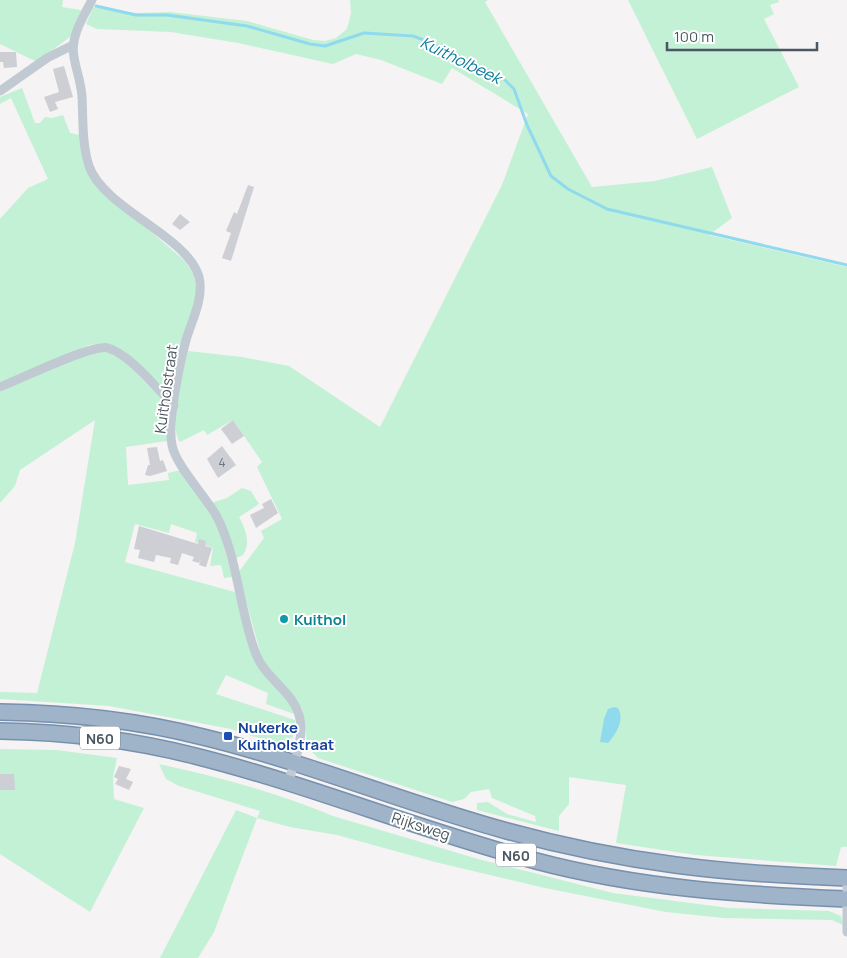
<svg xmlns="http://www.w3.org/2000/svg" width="847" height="958" font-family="Manrope,sans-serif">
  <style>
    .green { fill: #c3f1d5 }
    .water { fill: #90daee }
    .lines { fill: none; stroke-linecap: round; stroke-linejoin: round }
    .stream { stroke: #90daee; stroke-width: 3 }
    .building { fill: #cdcfd5 }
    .trunk-casing { stroke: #7690ad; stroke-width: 18 }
    .minor { stroke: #c1cad2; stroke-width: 9 }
    .trunk { stroke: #9fb4c9; stroke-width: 15 }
    .culture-dot { fill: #0f9aa8; stroke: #fff; stroke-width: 2 }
    .transit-dot { fill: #1a4fb4; stroke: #fff; stroke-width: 2 }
    .labels { text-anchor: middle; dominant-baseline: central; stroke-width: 4; stroke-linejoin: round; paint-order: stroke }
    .number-label { font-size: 12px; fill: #6b747e }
    .shield { fill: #fff; stroke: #808990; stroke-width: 1 }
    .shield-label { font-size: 14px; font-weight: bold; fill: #4a5661 }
    .street-label { font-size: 15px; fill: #4a5661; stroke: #fff }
    .culture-label { font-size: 15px; font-weight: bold; fill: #0d838f; stroke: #fff; text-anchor: start }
    .transit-label { font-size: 15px; font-weight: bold; fill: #164399; stroke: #fff; text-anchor: start }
    .water-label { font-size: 16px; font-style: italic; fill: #0c7c9b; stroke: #fff }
  </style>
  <rect width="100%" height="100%" fill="#f5f3f3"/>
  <g class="green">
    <path d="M0,0H63L62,7L81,10L71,36L37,62L0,44Z"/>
    <path d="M350,0H488L485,2L592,187L655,181L712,167L732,218L709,235L847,267V847H841L836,866L696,855L616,843L626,785L569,777V804L559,816V831L477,810V803L488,802L507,814L536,822L535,816L492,798L489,789L471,792L464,799L452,802L318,758L309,749L307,743L302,708L272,675L262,658L238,573L264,538L261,531L282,519L257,467L262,462L233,420L207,435L204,430L180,442C168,428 184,370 188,351L242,357L289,366L380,427L502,185L528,114L452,68L442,84L381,60L356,54L333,64L238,43L171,32L97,29L86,24L93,7L136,13L170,12L247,21L313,40L325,41L336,38L347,29L351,13Z"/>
    <path d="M628,0H778L779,2L770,5L774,14L764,19L799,87L697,139Z"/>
    <path d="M22,88L35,123H40L45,117L52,118L63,115L70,133L80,135L83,163L94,183L185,261L194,275L197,293L170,399L111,345L102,343L89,345L0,386V219L28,188L48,179L11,98L0,104V97Z"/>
    <path d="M102,349L122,358L168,406L167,441L126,447L128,485L169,480L168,473L181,470L214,518L220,532L232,577L224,578L221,565L210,566L213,548L195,542L197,533L171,524L169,533L135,524L125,562L235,592L251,651L293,707L294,714L266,704L268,693L226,675L216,694L295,720C297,733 293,740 283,746L231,729L109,706L0,699V692L37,693L75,543L95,420L20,470L15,486L0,503V392L84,354Z"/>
    <path d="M242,488L251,491L259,504L239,517C246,530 251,543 243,555L234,559L211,503L227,498Z"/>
    <path d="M0,749L56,750L117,758L113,777L114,799L144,808L90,912L0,854Z"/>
    <path d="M159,764C218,777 277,792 333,816L478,859L613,893L729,908L829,911L841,916L843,925L832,920L724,918L666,912L545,888L435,862L337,835L290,827L257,818L214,932L198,958H160L236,810L257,818L260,811L179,786L166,779Z"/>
  </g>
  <path class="water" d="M614,707L618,708C625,720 616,734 608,743L600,742L604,719L608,709Z"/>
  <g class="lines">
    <path class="stream" d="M96,6L136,15H167L247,26L310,44L325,46L364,33L413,36L432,43L503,78L514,89L527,125L551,176L568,189L607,209L847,265"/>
  </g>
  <g class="building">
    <path d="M0,52H16L17,67L4,68L3,62H0Z"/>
    <path d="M64,66L73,97L55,102L58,109L50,112L44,97L59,92L53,69Z"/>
    <path d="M248,185L254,187L231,261L222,258L231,233L226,231L234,212L237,214Z"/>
    <path d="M180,214L190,222L180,230L172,224Z"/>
    <path d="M233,420L244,436L232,444L221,429Z"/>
    <path d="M222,446L236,465L218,478L207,459Z"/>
    <path d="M157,447L160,461L163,460L167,471L150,476L145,475L148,465H150L147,448Z"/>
    <path d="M271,499L278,513L256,528L250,515L264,508L262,504Z"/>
    <path d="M139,526L198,544L199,539L206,541L205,546L212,548L206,567L199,565L201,559L199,563L192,561L194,557L182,553L178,565L170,563L171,558L156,555L154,562L138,558L140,550L134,549Z"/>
    <path d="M119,766L131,769L126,779L133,782L129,790L115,784L118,779L114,777Z"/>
    <path d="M0,774H14L15,790H0Z"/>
  </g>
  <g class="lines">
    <g class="trunk-casing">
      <g id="trunk">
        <path d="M0,712C68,713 136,720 203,737C306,762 404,803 507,831C623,863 727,874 847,878"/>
        <path d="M0,731C66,732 134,740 199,757C313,786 422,831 536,861C638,888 742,895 847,899"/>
      </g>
    </g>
    <g class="minor">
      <path d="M92,0C83,17 70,37 74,57C76,70 81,82 82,96C83,118 82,145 89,166C104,209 188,236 199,277C204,298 192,320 186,340C180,364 167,422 172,445C175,464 205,496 216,515C238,556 239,611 256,654C265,679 295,692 300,719C304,740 294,763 288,783"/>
      <path d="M0,91L47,58L73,45"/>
      <path d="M0,387C19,380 93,343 108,348C131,355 157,389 174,406"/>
      <path d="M847,878V932"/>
    </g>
    <use href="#trunk" class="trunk"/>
  </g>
  <circle class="culture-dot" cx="284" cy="619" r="5"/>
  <rect class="transit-dot" x="223" y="731" width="10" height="10" rx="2.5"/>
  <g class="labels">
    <g class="number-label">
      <text x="222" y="462">4</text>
    </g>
    <g class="shield">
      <rect x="80" y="726.5" width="40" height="23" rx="4"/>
      <rect x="496" y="843.5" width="40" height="23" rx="4"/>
    </g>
    <g class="shield-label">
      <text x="100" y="738">N60</text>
      <text x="516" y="855">N60</text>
    </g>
    <g class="street-label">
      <text transform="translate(166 389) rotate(-82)">Kuitholstraat</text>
      <text transform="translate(421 826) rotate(18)">Rijksweg</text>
    </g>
    <g class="culture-label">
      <text x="294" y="619">Kuithol</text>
    </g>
    <g class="transit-label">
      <text x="238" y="727">Nukerke<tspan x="238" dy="17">Kuitholstraat</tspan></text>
    </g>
    <g class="water-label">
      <text transform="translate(461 60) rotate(26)">Kuitholbeek</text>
    </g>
  </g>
  <path d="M667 42v8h150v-8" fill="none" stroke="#4a5661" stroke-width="2.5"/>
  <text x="674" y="42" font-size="15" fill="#4a5661" stroke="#ffffff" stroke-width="4" paint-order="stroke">100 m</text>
</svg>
